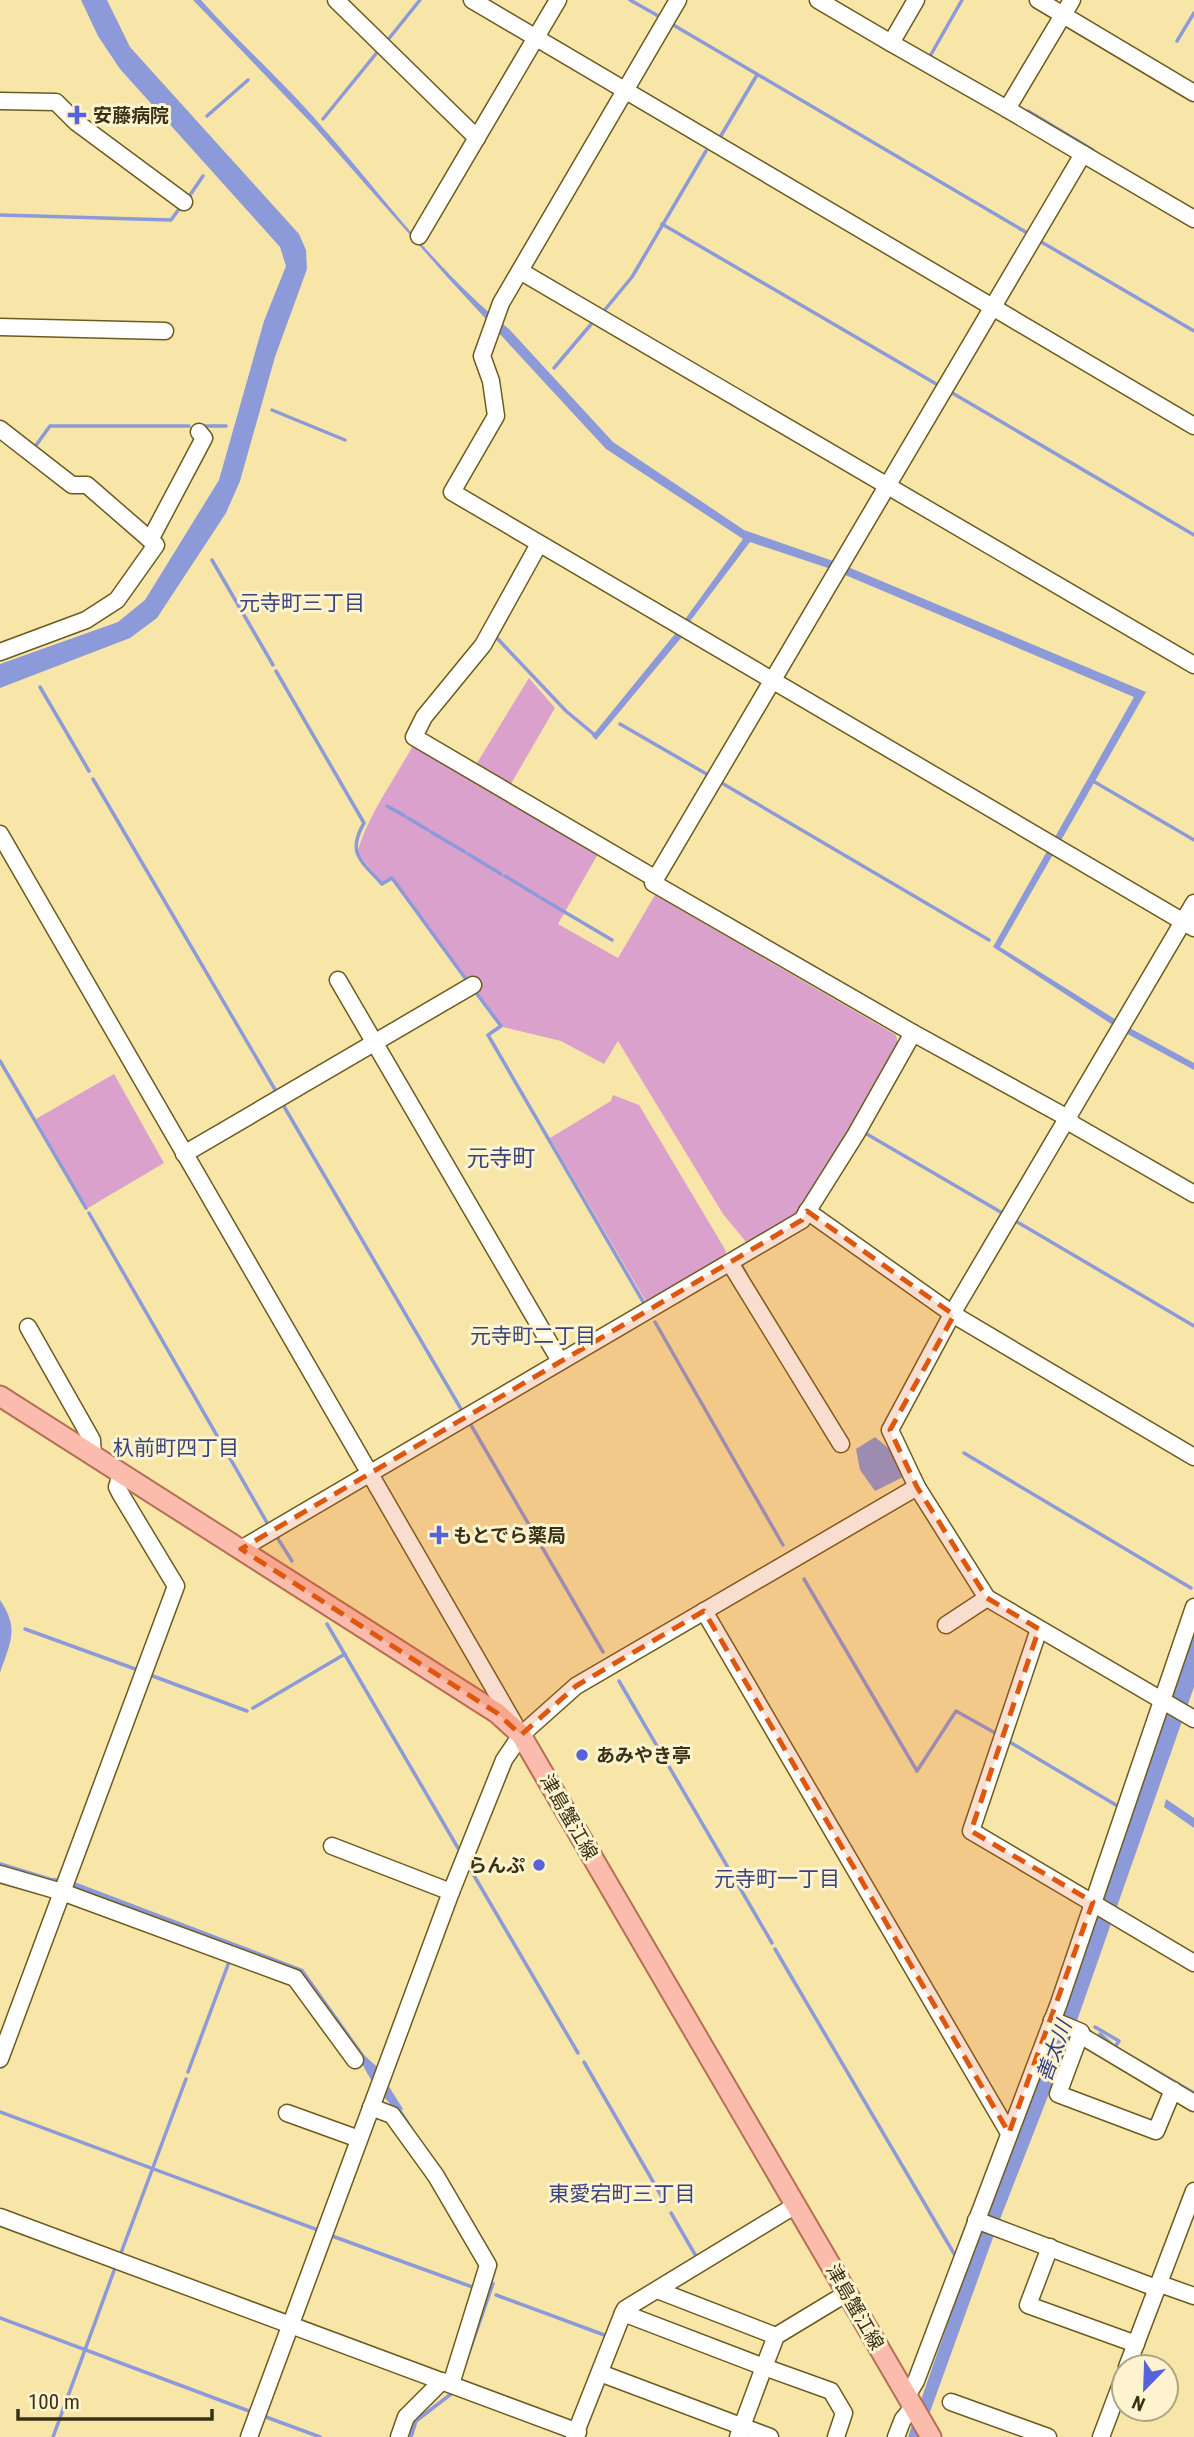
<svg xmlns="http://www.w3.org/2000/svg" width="1194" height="2437" font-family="'Roboto Condensed','Noto Sans JP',sans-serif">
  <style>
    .green { fill: #daa1cd }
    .water { fill: #8d9ad9 }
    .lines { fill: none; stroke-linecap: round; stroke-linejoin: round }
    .stream { stroke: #8d9ad9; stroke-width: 3.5 }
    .minor-casing { stroke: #6b5b1f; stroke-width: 19 }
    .major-casing { stroke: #b66f55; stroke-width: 23 }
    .minor { stroke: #fff; stroke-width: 16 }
    .major { stroke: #fcbcad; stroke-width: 19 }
    .marked { fill: #df570d; fill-opacity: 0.2; stroke: #df570d; stroke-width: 5; stroke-dasharray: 14 9; stroke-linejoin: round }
    .poi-dot { fill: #5763da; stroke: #fdf3cf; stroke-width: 2.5 }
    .labels { text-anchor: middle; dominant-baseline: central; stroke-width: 6; stroke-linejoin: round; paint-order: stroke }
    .poi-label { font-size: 19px; font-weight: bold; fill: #383118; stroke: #fdf3cf; text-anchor: start }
    .street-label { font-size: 19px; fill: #383118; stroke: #fdf3cf }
    .neighbourhood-label { font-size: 21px; fill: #3b447f; stroke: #fdf3cf }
    .water-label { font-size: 21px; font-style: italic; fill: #353d87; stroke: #fdf3cf }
    .quarter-label { font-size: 23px; fill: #3b447f; stroke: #fdf3cf }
  </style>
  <rect width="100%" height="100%" fill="#f7e6a8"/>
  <g class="green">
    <path d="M529,678L555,708L508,789L474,768Z"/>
    <path d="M414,744L599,852L558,924L618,958L655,895L896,1035L898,1045L843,1145L797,1216L747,1243L723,1214L618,1041L604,1064L561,1041L503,1027L393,878L383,883L357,853C368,815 394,780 414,744Z"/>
    <path d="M114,1074L164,1163L88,1208L36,1119Z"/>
    <path d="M613,1095L639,1105L726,1251L723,1260L648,1305L550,1138L611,1101Z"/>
  </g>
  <g class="water">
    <path d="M81,0H107L130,47L299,234L306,250L307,269L275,357L240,481L226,513L157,618L130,638L0,688V664L118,622L145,600L219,480L264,321L286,266L280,247L120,69L98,36Z"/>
    <path d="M193,0H201C240,44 285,83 323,128C382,195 438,273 509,329L613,442L744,530L836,562L1146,692L1000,947L1126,1026L1194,1063V1070L1122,1031L993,947L1134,697L831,569L750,542L691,620V626L596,740L592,736L675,634L680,620L686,618L743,539L606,449L448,278L315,127Z"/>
    <path d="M875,1437L893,1452L907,1475L875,1491L860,1470L856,1449Z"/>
    <path d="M0,1600C20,1629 10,1643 0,1673Z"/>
    <path d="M1194,1634V1687L1073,2032L995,2232L921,2437H908L980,2231L1068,2004Z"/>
    <path d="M1166,1799L1194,1818V1828L1164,1807Z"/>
    <path d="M0,1862L52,1878H64L303,1969L365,2056L376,2066L403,2109L398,2112C382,2096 368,2079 360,2058L299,1972L0,1867Z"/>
    <path d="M490,2280L495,2283L462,2378L460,2376Z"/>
  </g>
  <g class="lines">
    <g class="stream">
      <path d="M630,0L662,18"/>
      <path d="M670,23L1029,234"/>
      <path d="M387,41L420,0"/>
      <path d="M1177,41L1194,13"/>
      <path d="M929,58L962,0"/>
      <path d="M1028,111L1093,150L1092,154"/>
      <path d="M207,116L248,80"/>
      <path d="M323,119L379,50"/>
      <path d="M719,139L757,75"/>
      <path d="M188,198L203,176"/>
      <path d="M0,215L171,220L182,205"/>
      <path d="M662,224L938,385"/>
      <path d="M1038,240L1194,331"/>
      <path d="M603,312L632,277L706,151"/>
      <path d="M554,368L593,322"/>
      <path d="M949,391L1194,535"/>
      <path d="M272,410L345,440"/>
      <path d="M201,426H226"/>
      <path d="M34,448L50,426H189"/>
      <path d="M212,560L273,665"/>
      <path d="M494,635L566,711L596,736"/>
      <path d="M276,671L364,823C346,854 362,861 382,884L392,878L468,982"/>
      <path d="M40,687L89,771"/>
      <path d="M620,724L710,776"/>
      <path d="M93,779L277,1093"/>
      <path d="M1093,781L1194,840"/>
      <path d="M720,782L989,940"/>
      <path d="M387,806L405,816"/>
      <path d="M408,818L428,830"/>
      <path d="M431,832L465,852"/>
      <path d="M468,854L501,874"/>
      <path d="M505,876L538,896"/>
      <path d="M541,898L612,940"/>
      <path d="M474,990L501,1026L488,1035L645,1305"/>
      <path d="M0,1061L86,1208"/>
      <path d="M282,1103L461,1409"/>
      <path d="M865,1133L1004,1214"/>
      <path d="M89,1213L269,1526"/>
      <path d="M1014,1220L1194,1326"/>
      <path d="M741,1264L748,1278"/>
      <path d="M655,1322L783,1545"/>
      <path d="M471,1425L603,1652"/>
      <path d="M964,1453L1191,1588"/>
      <path d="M275,1534L292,1561"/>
      <path d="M804,1579L917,1771L956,1711L997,1734"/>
      <path d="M327,1624L458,1848"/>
      <path d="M25,1629L138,1670"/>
      <path d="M150,1675L247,1711"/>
      <path d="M619,1681L772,1943"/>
      <path d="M253,1708L345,1654"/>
      <path d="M1008,1741L1121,1808"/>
      <path d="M469,1867L578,2053"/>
      <path d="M775,1949L956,2257"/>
      <path d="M1095,2027L1119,2041L1115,2047L1194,2093"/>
      <path d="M1100,2034L1115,2047"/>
      <path d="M584,2062L666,2204"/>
      <path d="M188,2072L229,1962"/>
      <path d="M398,2108L411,2128"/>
      <path d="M0,2112L318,2230"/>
      <path d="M671,2213L697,2258"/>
      <path d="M332,2236L475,2288"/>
      <path d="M121,2253L186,2079"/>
      <path d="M490,2285L496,2265L494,2262"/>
      <path d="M496,2295L607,2336"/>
      <path d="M0,2318L249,2411"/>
      <path d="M266,2417L320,2437"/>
      <path d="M53,2437L115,2268"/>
      <path d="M411,2437L416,2421L451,2394"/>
    </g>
    <g class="minor-casing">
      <g id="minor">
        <path d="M336,0L477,138"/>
        <path d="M472,0L1194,426"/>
        <path d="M678,0L501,303L482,356L491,381L496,416L452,492L1194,928"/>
        <path d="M818,0L891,43"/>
        <path d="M916,0L891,43L1007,109"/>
        <path d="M1038,0L1194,93"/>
        <path d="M1072,0L1007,109L1083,154L653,883L913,1033L1066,1117L1074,1125L1194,1194"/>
        <path d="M0,101L56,102L76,122L184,202"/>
        <path d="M1083,154L1194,219"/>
        <path d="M419,236L558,0"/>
        <path d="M520,271L1194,665"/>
        <path d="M0,327L165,331"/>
        <path d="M0,429L72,485H87L156,545L117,600L86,620L0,652"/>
        <path d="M150,540L204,438L199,432"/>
        <path d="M539,544L483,645L424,717L414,737L656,879"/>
        <path d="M0,834L514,1723"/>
        <path d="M1194,903L956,1307L890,1430L917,1487L987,1598L1194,1719"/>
        <path d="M338,980L560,1361"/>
        <path d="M184,1154L473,985"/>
        <path d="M807,1211L954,1315L1194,1457"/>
        <path d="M730,1263L841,1444"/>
        <path d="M28,1327L92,1440L93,1456"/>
        <path d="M241,1549L802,1220L856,1134L913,1033"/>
        <path d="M704,1611L1009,2133"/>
        <path d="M946,1625L987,1598"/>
        <path d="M1039,1629L971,1831L1194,1963"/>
        <path d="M332,1846L451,1892"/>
        <path d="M0,1874L62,1892L295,1978L355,2060"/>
        <path d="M1052,2020L1081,2032"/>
        <path d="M0,2059L176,1586L120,1493L117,1487L121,1474"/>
        <path d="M1173,2090L1156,2131L1058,2094L1080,2035L1194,2103"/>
        <path d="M371,2107L392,2115L436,2176L488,2265L451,2384"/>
        <path d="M287,2113L359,2139"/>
        <path d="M0,2217L578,2432"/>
        <path d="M976,2220L1156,2288L1163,2285L1194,2296"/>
        <path d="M1050,2247L1028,2305L1136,2344"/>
        <path d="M657,2290L776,2336"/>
        <path d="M623,2313L625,2309L796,2205"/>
        <path d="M1127,2367L1194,2191"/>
        <path d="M600,2373L770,2437"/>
        <path d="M907,2396L916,2381L1059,2003L1194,1607"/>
        <path d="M951,2402L1048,2437"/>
        <path d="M249,2437L451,1892L504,1760L521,1735L576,1686L917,1487"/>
        <path d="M399,2437L406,2417L442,2381"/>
        <path d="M574,2437L623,2313L764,2367L776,2336L847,2293"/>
        <path d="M738,2437L764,2367L831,2391L844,2413L836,2437"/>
        <path d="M896,2437L903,2419L913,2407"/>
        <path d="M1101,2437L1124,2376"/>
      </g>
    </g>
    <g class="major-casing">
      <path id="major" d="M0,1396L497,1713L521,1735L931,2437"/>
    </g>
    <use href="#minor" class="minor"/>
    <use href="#major" class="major"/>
  </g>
  <path class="marked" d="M807,1211L954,1315L890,1430L917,1487L987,1598L1039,1629L971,1831L1093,1902L1009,2133L704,1611L576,1686L521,1735L497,1713L241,1549L802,1220Z"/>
  <g class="poi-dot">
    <path d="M73.5 104.5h7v7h7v7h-7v7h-7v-7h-7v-7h7z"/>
    <path d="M435.5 1524.5h7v7h7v7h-7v7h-7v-7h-7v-7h7z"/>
    <circle cx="582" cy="1755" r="7"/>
    <circle cx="539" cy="1865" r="7"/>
  </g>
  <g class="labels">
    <g class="poi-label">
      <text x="93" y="115">安藤病院</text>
      <text x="453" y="1535">もとでら薬局</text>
      <text x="596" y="1755">あみやき亭</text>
      <text x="525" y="1865" text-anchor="end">らんぷ</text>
    </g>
    <g class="street-label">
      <text transform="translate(569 1817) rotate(60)">津島蟹江線</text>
      <text transform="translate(855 2307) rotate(60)">津島蟹江線</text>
    </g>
    <g class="neighbourhood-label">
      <text x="302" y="603">元寺町三丁目</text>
      <text x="533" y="1336">元寺町二丁目</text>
      <text x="176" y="1448">杁前町四丁目</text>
      <text x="777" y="1879">元寺町一丁目</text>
      <text x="622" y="2194">東愛宕町三丁目</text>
    </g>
    <g class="water-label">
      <text transform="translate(1054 2051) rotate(-70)">善太川</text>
    </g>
    <g class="quarter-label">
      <text x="501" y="1158">元寺町</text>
    </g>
  </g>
  <g transform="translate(1145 2388) rotate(203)"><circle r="33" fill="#fdf3cf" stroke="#aea586" stroke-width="2"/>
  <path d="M0-5L12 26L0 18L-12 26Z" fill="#5763da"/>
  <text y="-10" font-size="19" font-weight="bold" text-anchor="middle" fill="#383118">N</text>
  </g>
  <path d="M18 2409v10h194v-10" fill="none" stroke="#383118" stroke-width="3.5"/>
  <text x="28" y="2409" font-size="21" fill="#383118" stroke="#fdf3cf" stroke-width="5" paint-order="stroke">100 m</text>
</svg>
